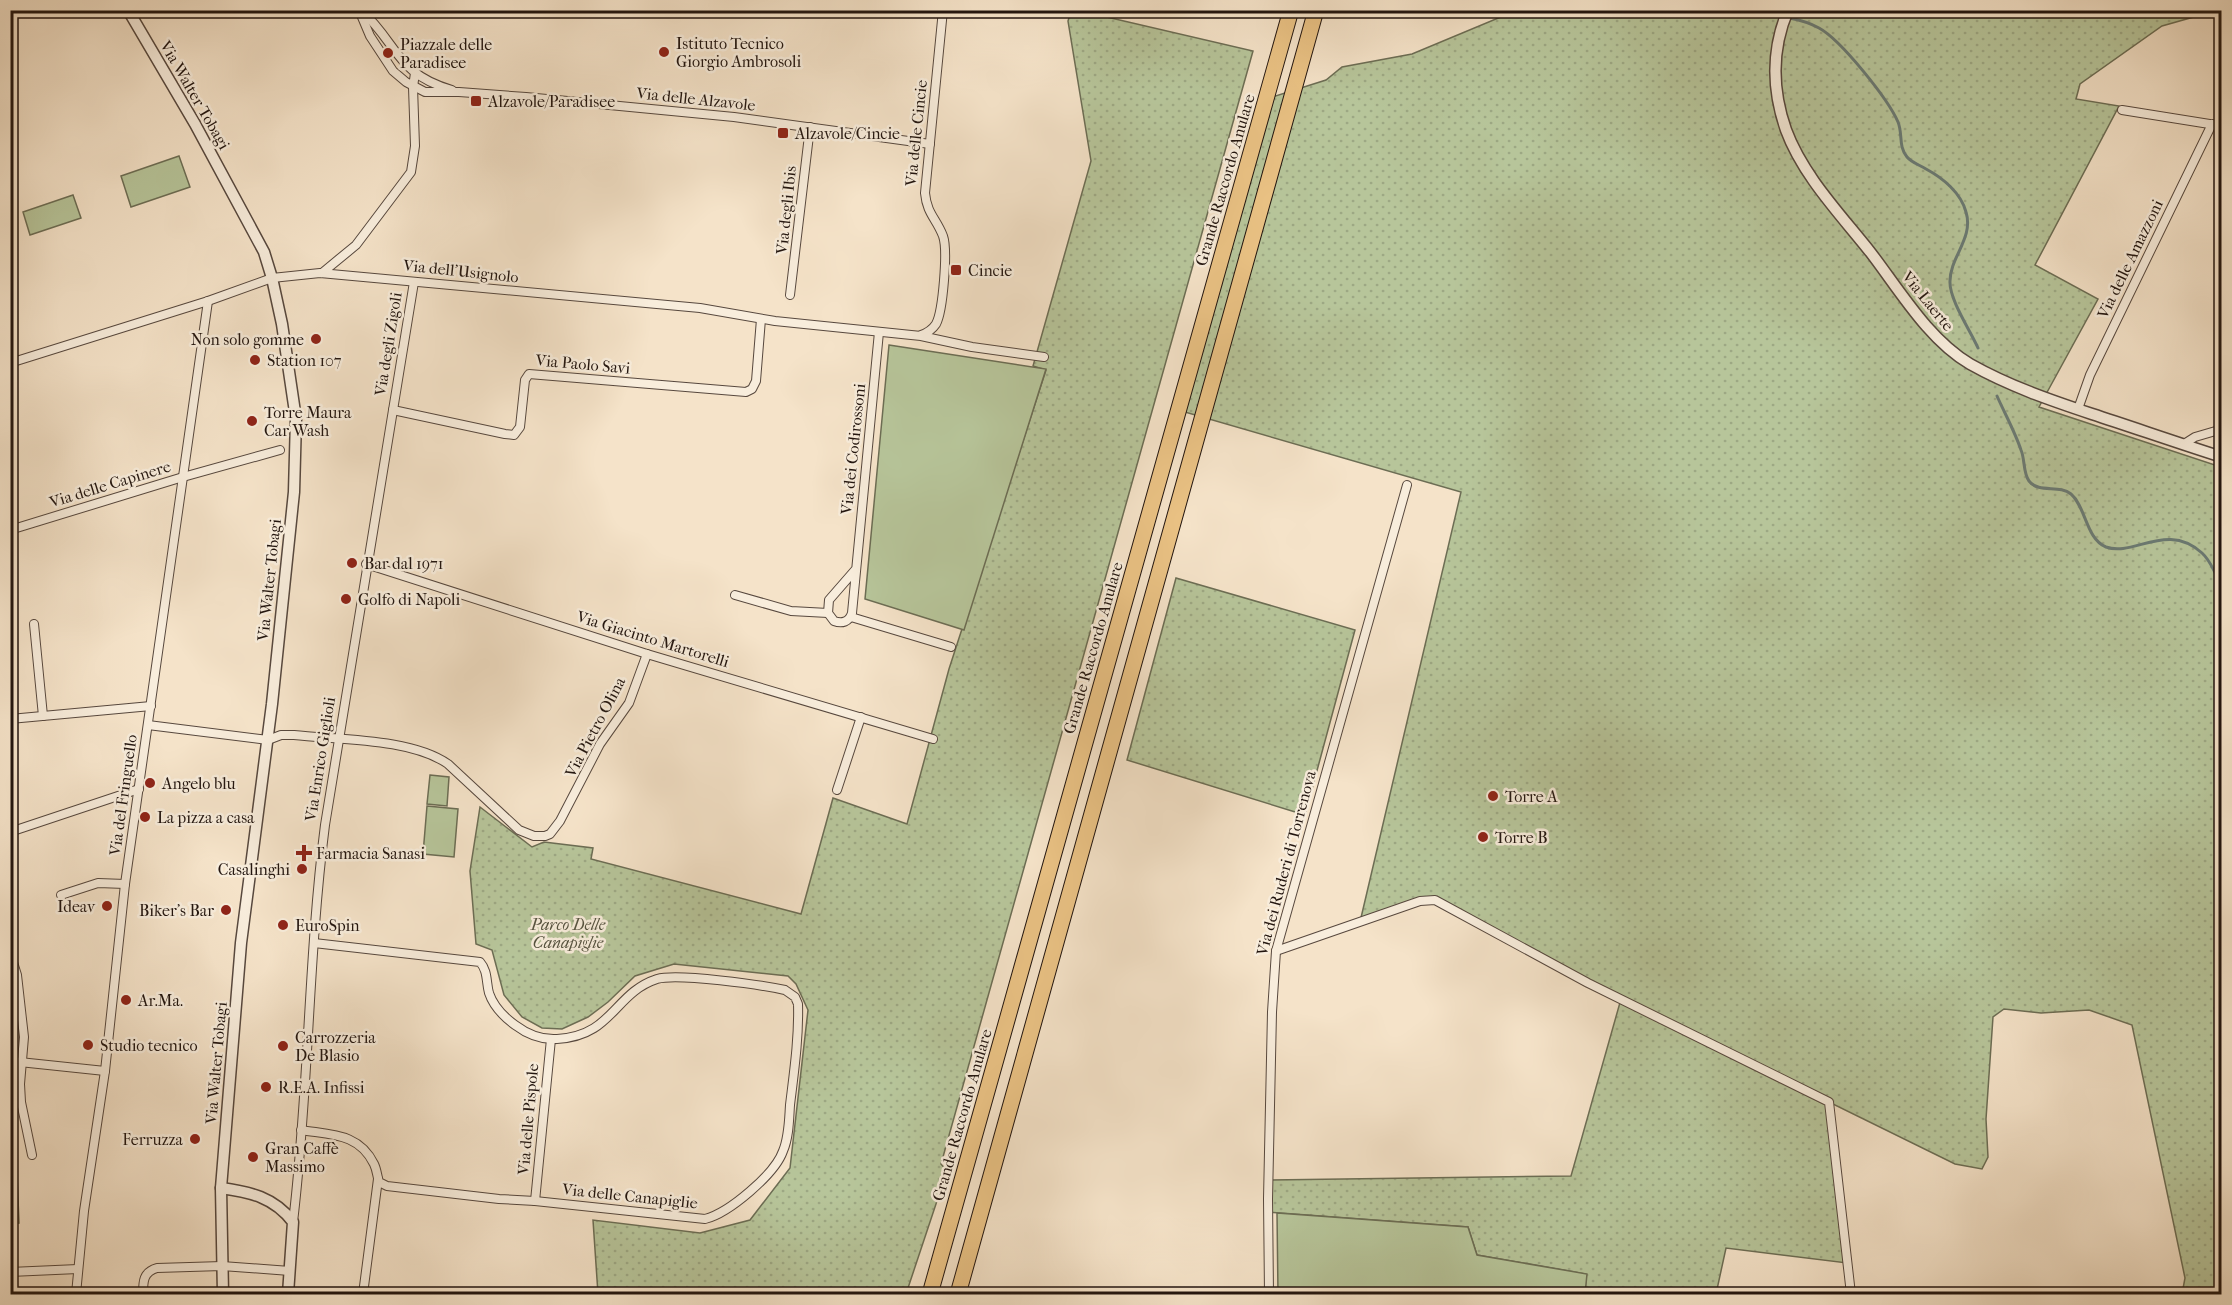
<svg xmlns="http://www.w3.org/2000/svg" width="2232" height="1305" font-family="'IM FELL French Canon',serif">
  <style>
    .grass { fill: url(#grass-dots); stroke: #6c6d54; stroke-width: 1.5 }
    .pitch { fill: #b7c59a; stroke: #6c6d54; stroke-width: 1.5 }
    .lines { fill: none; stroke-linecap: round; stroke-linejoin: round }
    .stream { stroke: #6b7a73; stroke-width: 3 }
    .minor-casing { stroke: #57483e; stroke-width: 10 }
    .tertiary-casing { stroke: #57483e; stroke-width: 13 }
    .motorway-casing { stroke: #22150f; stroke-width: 17 }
    .minor { stroke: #f8eddc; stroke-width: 8 }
    .tertiary { stroke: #f8eddc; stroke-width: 10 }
    .motorway { stroke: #eac284; stroke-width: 15 }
    .poi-dot { fill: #8f2418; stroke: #f8eddc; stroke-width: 2 }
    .labels { text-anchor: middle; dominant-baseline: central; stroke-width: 5; stroke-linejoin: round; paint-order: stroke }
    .poi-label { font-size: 16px; fill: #22150f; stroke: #f8eddc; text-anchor: start }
    .street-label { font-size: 16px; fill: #22150f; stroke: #f8eddc }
    .park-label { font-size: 16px; font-style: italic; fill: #565340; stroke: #f8eddc }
  </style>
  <defs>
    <pattern id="grass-dots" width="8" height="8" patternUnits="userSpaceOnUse" patternTransform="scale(1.5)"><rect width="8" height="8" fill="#b7c59a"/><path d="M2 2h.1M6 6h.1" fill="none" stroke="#9da884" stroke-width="1.8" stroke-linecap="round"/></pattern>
  </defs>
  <rect width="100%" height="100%" fill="#f5e3c9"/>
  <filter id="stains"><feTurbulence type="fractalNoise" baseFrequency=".00333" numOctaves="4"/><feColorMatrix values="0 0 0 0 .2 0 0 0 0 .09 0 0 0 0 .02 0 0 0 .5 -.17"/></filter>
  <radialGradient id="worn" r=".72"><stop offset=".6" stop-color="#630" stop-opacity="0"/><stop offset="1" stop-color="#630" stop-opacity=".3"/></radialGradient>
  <g class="grass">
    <path d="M1071,11H1081L1253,51L941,1164L947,1171L906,1294H598L593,1220L700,1233L750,1220L790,1168L808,1010L796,984L788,976L674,964L635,976L608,1002L588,1017L562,1029L542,1028L522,1017L504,995L492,950L476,944L470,871L480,807L532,847L544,842L593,848L591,859L801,914L833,798L907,824L949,669L1046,370L1033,366L1091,161L1068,21Z"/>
    <path d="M1515,11H2215L2162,26L2080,84L2076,99L2119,106L2035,265L2098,299L2039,407L2221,467V1294H2182L2185,1278L2132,1025L2089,1010L2041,1013L2004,1009L1993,1017L1986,1119L1988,1157L1982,1169L1955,1164L1829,1102L1847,1263L1726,1248L1716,1294H1585L1586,1274L1477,1255L1468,1227L1268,1212V1180L1571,1176L1621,999L1432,899L1360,922L1461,492L1178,410L1266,99L1326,80L1342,67L1412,54Z"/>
    <path d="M1176,578L1355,630L1305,815L1127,760Z"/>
  </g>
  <g class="pitch">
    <path d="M179,156L190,187L131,207L121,176Z"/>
    <path d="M73,195L81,218L30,235L23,212Z"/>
    <path d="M889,345L1046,369L964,630L865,599Z"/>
    <path d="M430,775L449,777L447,806L427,804Z"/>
    <path d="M427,806L458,809L454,857L423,854Z"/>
    <path d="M17,1175L19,1223L11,1224V1176Z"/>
    <path d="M1277,1213L1468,1227L1477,1255L1587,1274L1585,1294H1278Z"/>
  </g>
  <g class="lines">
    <g class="stream">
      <path d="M1761,10L1783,16"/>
      <path d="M1789,18C1800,20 1810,23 1819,28C1841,40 1888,99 1898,122C1903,134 1898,146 1907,157C1912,163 1920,165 1926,169C1943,178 1961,193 1966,212C1974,238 1950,257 1950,281C1949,299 1970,330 1978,348"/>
      <path d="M1997,396C2005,414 2015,432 2021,450C2025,459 2023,473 2029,481C2039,494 2059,484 2071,494C2086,507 2086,539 2106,547C2134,557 2167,521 2202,553C2212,562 2214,574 2222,584"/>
      <path d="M2222,996L2215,1008L2222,1033"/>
    </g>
    <g class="minor-casing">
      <g id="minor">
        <path d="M359,10L370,36L393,71L406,82L425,92H459L526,97L734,117L930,144"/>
        <path d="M361,10C398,44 396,74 452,90"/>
        <path d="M2122,110L2222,126"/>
        <path d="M322,273L356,245L411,172L415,146L413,87L415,73"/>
        <path d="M790,295L810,127"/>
        <path d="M921,335C927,333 932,330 936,324C943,311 948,250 943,236C936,218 927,214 925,193L943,10"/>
        <path d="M10,363L208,301L272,278L320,273L700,308L775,321L921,336L972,347L1044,357"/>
        <path d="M2078,409L2090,375L2212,124"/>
        <path d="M393,410L505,434L514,435L520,427L525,380L529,374L746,392L752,389L756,381L761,319"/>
        <path d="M2184,444L2195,437L2219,430L2222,431"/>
        <path d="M10,530L183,477L280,450"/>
        <path d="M366,564L647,654L933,739"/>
        <path d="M856,569L829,600L828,613L834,621C842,624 849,622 852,613L879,332"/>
        <path d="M735,595L791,611L828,613"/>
        <path d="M851,617L951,647"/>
        <path d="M34,624L43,716"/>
        <path d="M10,719L151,706"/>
        <path d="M148,725L268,740L281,735H294C338,740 411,738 448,764L519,830L534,836H545L550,834L560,821L600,744L629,703L647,654"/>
        <path d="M837,790L861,717"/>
        <path d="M10,832L139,789"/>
        <path d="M61,895L98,883L125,884"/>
        <path d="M1276,951L1420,901L1435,900L1588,983L1829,1102L1851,1294"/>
        <path d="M10,953L17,975L24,1037L20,1084L21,1102L32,1155"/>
        <path d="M10,1061L105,1071"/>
        <path d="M301,1130C331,1135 359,1133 374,1164C377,1170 377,1176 379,1182L387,1186L499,1199L535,1201L705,1219C729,1213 775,1174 783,1151C789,1137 789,1120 790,1105C794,1072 799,1038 798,1004L795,997L785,990C762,985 678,973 657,979C614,993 613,1036 557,1039C542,1040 527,1034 515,1025C504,1017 493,1005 489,993C486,982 488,971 480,962L314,943"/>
        <path d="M535,1201L551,1039"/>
        <path d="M293,1222C309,1090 308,957 325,825L414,282"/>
        <path d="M10,1272L78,1269"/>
        <path d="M76,1294L84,1211L105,1071L125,884L208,301"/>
        <path d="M143,1294C143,1282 143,1272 157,1268L222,1266L290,1271"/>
        <path d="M363,1294L378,1179"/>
        <path d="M1269,1294L1268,1199L1272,1012L1276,951L1407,485"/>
      </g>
    </g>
    <g class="tertiary-casing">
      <g id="tertiary">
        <path d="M128,10L195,124L264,252L272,278L282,324L296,419L294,492L272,704L241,943L221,1188L223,1294"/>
        <path d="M1788,10C1771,50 1772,90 1786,130C1803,176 1841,215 1871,253C1900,291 1929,340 1970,364C2009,386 2050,400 2092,414C2135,428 2178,443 2222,457"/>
        <path d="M221,1188C250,1192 274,1197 293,1222L288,1294"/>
      </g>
    </g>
    <g class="motorway-casing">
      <g id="motorway">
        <path d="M930,1294L1291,10"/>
        <path d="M958,1294L1316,10"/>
      </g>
    </g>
    <use href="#minor" class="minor"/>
    <use href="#tertiary" class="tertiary"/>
    <use href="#motorway" class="motorway"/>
  </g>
  <g class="poi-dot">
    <circle cx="664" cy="52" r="6"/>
    <circle cx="388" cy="53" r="6"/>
    <rect x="470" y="95" width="12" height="12" rx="3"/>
    <rect x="777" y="127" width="12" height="12" rx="3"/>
    <rect x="950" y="264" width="12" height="12" rx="3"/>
    <circle cx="316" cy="339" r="6"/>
    <circle cx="255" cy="360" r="6"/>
    <circle cx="252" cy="421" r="6"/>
    <circle cx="352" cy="563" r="6"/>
    <circle cx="346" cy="599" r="6"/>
    <circle cx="150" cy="783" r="6"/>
    <circle cx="1493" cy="796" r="6"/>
    <circle cx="145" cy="817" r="6"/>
    <circle cx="1483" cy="837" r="6"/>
    <path d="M301 844h6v6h6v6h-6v6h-6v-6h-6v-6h6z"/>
    <circle cx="302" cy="869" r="6"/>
    <circle cx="107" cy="906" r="6"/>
    <circle cx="226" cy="910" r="6"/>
    <circle cx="283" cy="925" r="6"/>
    <circle cx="126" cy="1000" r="6"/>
    <circle cx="88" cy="1045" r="6"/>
    <circle cx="283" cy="1046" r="6"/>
    <circle cx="266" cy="1087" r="6"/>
    <circle cx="195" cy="1139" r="6"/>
    <circle cx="253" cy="1157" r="6"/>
  </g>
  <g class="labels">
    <g class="poi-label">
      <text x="676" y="43">Istituto Tecnico<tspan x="676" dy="18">Giorgio Ambrosoli</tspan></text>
      <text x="400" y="44">Piazzale delle<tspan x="400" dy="18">Paradisee</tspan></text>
      <text x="488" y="101">Alzavole/Paradisee</text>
      <text x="795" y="133">Alzavole/Cincie</text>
      <text x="968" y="270">Cincie</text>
      <text x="304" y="339" text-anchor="end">Non solo gomme</text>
      <text x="267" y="360">Station 107</text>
      <text x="264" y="412">Torre Maura<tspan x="264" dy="18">Car Wash</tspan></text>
      <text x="364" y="563">Bar dal 1971</text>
      <text x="358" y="599">Golfo di Napoli</text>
      <text x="162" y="783">Angelo blu</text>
      <text x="1505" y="796">Torre A</text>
      <text x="157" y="817">La pizza a casa</text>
      <text x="1495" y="837">Torre B</text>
      <text x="316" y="853">Farmacia Sanasi</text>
      <text x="290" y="869" text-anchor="end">Casalinghi</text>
      <text x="95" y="906" text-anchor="end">Ideav</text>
      <text x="214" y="910" text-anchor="end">Biker's Bar</text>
      <text x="295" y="925">EuroSpin</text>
      <text x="138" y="1000">Ar.Ma.</text>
      <text x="295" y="1037">Carrozzeria<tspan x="295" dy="18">De Blasio</tspan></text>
      <text x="100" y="1045">Studio tecnico</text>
      <text x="278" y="1087">R.E.A. Infissi</text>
      <text x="183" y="1139" text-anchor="end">Ferruzza</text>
      <text x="265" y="1148">Gran Caffè<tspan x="265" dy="18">Massimo</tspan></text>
    </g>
    <g class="street-label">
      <text transform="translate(195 95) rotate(60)">Via Walter Tobagi</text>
      <text transform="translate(696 99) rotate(6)">Via delle Alzavole</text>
      <text transform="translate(916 133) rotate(-84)">Via delle Cincie</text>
      <text transform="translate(1225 180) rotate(-74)">Grande Raccordo Anulare</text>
      <text transform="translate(786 210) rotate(-84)">Via degli Ibis</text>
      <text transform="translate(2130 259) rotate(-64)">Via delle Amazzoni</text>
      <text transform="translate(461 271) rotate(6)">Via dell'Usignolo</text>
      <text transform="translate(1928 301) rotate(51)">Via Laerte</text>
      <text transform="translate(388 344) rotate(-81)">Via degli Zigoli</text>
      <text transform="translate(583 364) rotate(5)">Via Paolo Savi</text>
      <text transform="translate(853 449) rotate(-84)">Via dei Codirossoni</text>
      <text transform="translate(110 484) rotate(-17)">Via delle Capinere</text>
      <text transform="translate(269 580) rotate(-84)">Via Walter Tobagi</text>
      <text transform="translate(653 639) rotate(17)">Via Giacinto Martorelli</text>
      <text transform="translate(1093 648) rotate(-74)">Grande Raccordo Anulare</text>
      <text transform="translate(595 727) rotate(-62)">Via Pietro Olina</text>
      <text transform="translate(320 759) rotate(-81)">Via Enrico Giglioli</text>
      <text transform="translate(123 795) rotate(-82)">Via del Fringuello</text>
      <text transform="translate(1286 863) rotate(-75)">Via dei Ruderi di Torrenova</text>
      <text transform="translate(216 1063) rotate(-85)">Via Walter Tobagi</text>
      <text transform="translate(962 1115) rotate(-74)">Grande Raccordo Anulare</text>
      <text transform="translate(528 1119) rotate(-85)">Via delle Pispole</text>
      <text transform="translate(630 1196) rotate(6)">Via delle Canapiglie</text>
    </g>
    <g class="park-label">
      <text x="568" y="924">Parco Delle<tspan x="568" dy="18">Canapiglie</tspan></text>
    </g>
  </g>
  <rect width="2232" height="1305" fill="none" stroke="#f5e3c9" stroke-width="36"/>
  <rect x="12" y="12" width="2208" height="1281" fill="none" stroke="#22150f" stroke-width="3"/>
  <rect x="18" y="18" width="2196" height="1269" fill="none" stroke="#22150f" stroke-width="1.5"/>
  <rect width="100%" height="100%" filter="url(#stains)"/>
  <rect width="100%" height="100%" fill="url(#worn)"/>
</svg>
